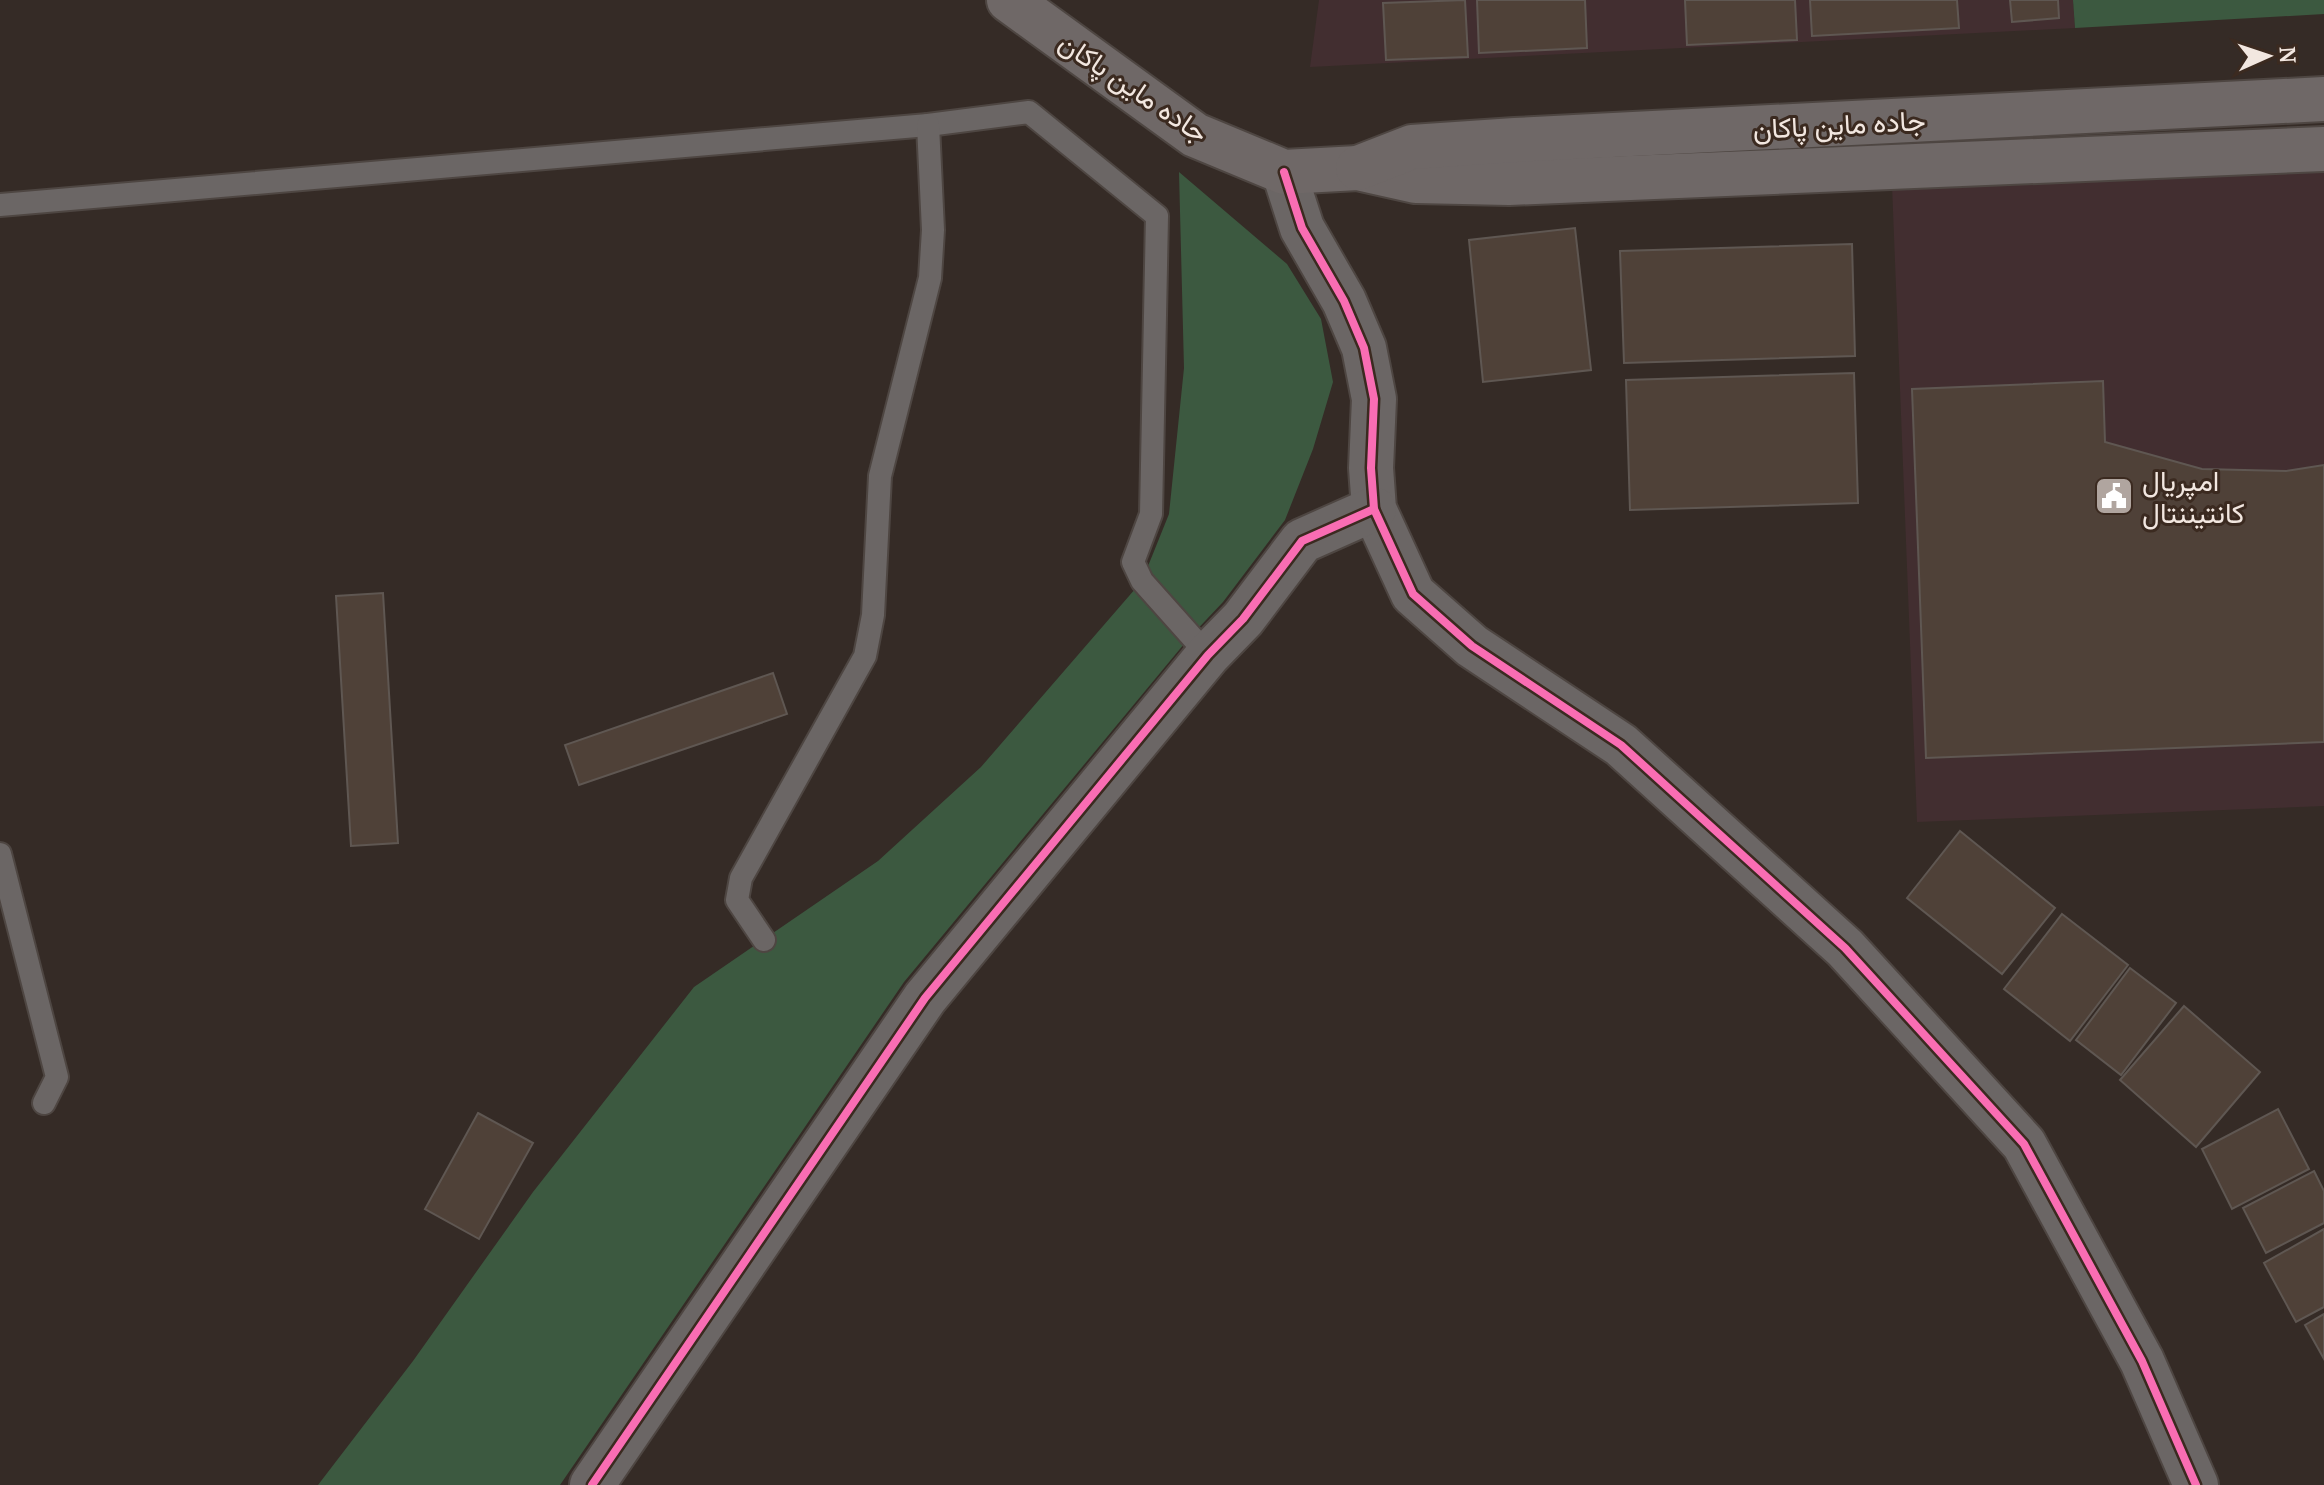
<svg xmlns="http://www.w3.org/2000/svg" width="2324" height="1485" font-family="'PT Serif',Vazirmatn,serif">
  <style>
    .commercial { fill: #422e30 }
    .green { fill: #3c5940 }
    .building { fill: #4f4138; stroke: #5f5752; stroke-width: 2 }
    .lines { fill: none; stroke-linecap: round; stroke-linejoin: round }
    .lane-casing { stroke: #4e4642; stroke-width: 26 }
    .street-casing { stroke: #4e4642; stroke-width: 48 }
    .secondary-casing { stroke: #4e4642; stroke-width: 48 }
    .lane { stroke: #6b6665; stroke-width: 22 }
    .street { stroke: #6b6665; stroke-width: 44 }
    .secondary { stroke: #6f6867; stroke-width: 44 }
    .cycleway-casing { stroke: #3b2a20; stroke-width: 13 }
    .cycleway { stroke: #f96db3; stroke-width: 8 }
    .labels { text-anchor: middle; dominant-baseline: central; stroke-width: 6; stroke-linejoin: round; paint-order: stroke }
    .street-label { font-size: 28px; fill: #f2e7e0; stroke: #3b2a20 }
    .poi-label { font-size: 28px; fill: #f2e7e0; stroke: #3b2a20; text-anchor: start }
  </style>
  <rect width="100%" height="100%" fill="#352b26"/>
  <g class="commercial">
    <path d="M1319,0H2073L2075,28L1310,67Z"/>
    <path d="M2324,168V806L1917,822L1892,185Z"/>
  </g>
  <g class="green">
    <path d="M2073,0H2324V14L2075,28Z"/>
    <path d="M1179,172L1287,264L1321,319L1333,382L1313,449L1285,520L1223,602L1189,638L904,982L560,1485H318L413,1361L533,1192L694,987L878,861L981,767L1142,581L1169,514L1184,368Z"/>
  </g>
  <g class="building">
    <path d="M1465,0L1468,57L1386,60L1383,3Z"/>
    <path d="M1477,0H1585L1587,48L1479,53Z"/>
    <path d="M1685,0H1795L1797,40L1687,45Z"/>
    <path d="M1810,0H1957L1959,28L1812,36Z"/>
    <path d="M2010,0H2058L2059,18L2012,22Z"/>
    <path d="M1575,228L1591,370L1483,382L1469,240Z"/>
    <path d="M1852,244L1855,356L1624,363L1620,251Z"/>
    <path d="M1854,373L1858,503L1630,510L1626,380Z"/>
    <path d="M2103,381L2105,442L2202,469L2286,471L2324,465V742L1926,758L1912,389Z"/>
    <path d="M383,593L398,843L351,846L336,596Z"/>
    <path d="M773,673L787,714L579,785L565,745Z"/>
    <path d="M1960,831L2055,908L2002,974L1907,898Z"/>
    <path d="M2062,914L2128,965L2070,1041L2004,989Z"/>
    <path d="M2130,968L2176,1003L2121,1075L2076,1040Z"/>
    <path d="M2184,1006L2260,1072L2196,1147L2120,1080Z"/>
    <path d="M2278,1109L2309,1169L2232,1209L2202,1149Z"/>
    <path d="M478,1113L533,1143L479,1239L425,1209Z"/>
    <path d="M2314,1171L2324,1191V1223L2266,1253L2243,1208Z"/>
    <path d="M2324,1229V1307L2296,1322L2264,1263Z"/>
    <path d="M2324,1314V1359L2305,1325Z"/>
  </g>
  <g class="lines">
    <g class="lane-casing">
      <g id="lane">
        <path d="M0,205L928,125L1029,112L1157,216L1151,514L1133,562L1142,581L1208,655"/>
        <path d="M0,854L57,1077L44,1103"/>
        <path d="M764,940L737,900L741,878L865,656L873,615L880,476L930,278L933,230L928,125"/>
      </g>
    </g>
    <g class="street-casing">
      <g id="street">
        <path d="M1284,172L1302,228L1344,301L1364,348L1374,399L1371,468L1374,509L1413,594L1472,646L1621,745L1845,948L2024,1144L2142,1361L2196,1485"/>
        <path d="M592,1485L925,998L1208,655L1243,619L1302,541L1374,509"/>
      </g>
    </g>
    <g class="secondary-casing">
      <g id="secondary">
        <path d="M1009,0L1195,135L1284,172L1358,168L1416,181L1509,183L2324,149"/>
        <path d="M1358,168L1412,147L1515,140L2324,99"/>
      </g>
    </g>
    <use href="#lane" class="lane"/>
    <use href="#street" class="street"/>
    <use href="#secondary" class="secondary"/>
    <g class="cycleway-casing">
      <g id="cycleway">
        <path d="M1284,172L1302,228L1344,301L1364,348L1374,399L1371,468L1374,509L1413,594L1472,646L1621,745L1845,948L2024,1144L2142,1361L2196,1485"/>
        <path d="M592,1485L925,998L1208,655L1243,619L1302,541L1374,509"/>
      </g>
    </g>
    <use href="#cycleway" class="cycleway"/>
  </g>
  <defs>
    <g id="civic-square" transform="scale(2)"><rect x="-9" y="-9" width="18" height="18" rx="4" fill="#b0a59f" stroke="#3b2a20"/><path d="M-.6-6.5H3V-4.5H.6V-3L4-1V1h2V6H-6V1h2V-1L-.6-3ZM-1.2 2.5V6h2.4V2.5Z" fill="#fff"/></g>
  </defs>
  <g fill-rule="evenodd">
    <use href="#civic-square" x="2114" y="496"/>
  </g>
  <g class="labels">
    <g class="street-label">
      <text transform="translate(1134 87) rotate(34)">جاده ماین پاکان</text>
      <text transform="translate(1839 124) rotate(-3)">جاده ماین پاکان</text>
    </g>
    <g class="poi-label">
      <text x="2142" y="480">امپریال<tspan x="2142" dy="32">کانتیننتال</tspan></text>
    </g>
  </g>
  <g transform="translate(2268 56) rotate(87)" stroke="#3b2a20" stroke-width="6" paint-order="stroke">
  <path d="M0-6L14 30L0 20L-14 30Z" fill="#f2e7e0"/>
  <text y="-12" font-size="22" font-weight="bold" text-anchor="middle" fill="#f2e7e0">N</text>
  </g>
</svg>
